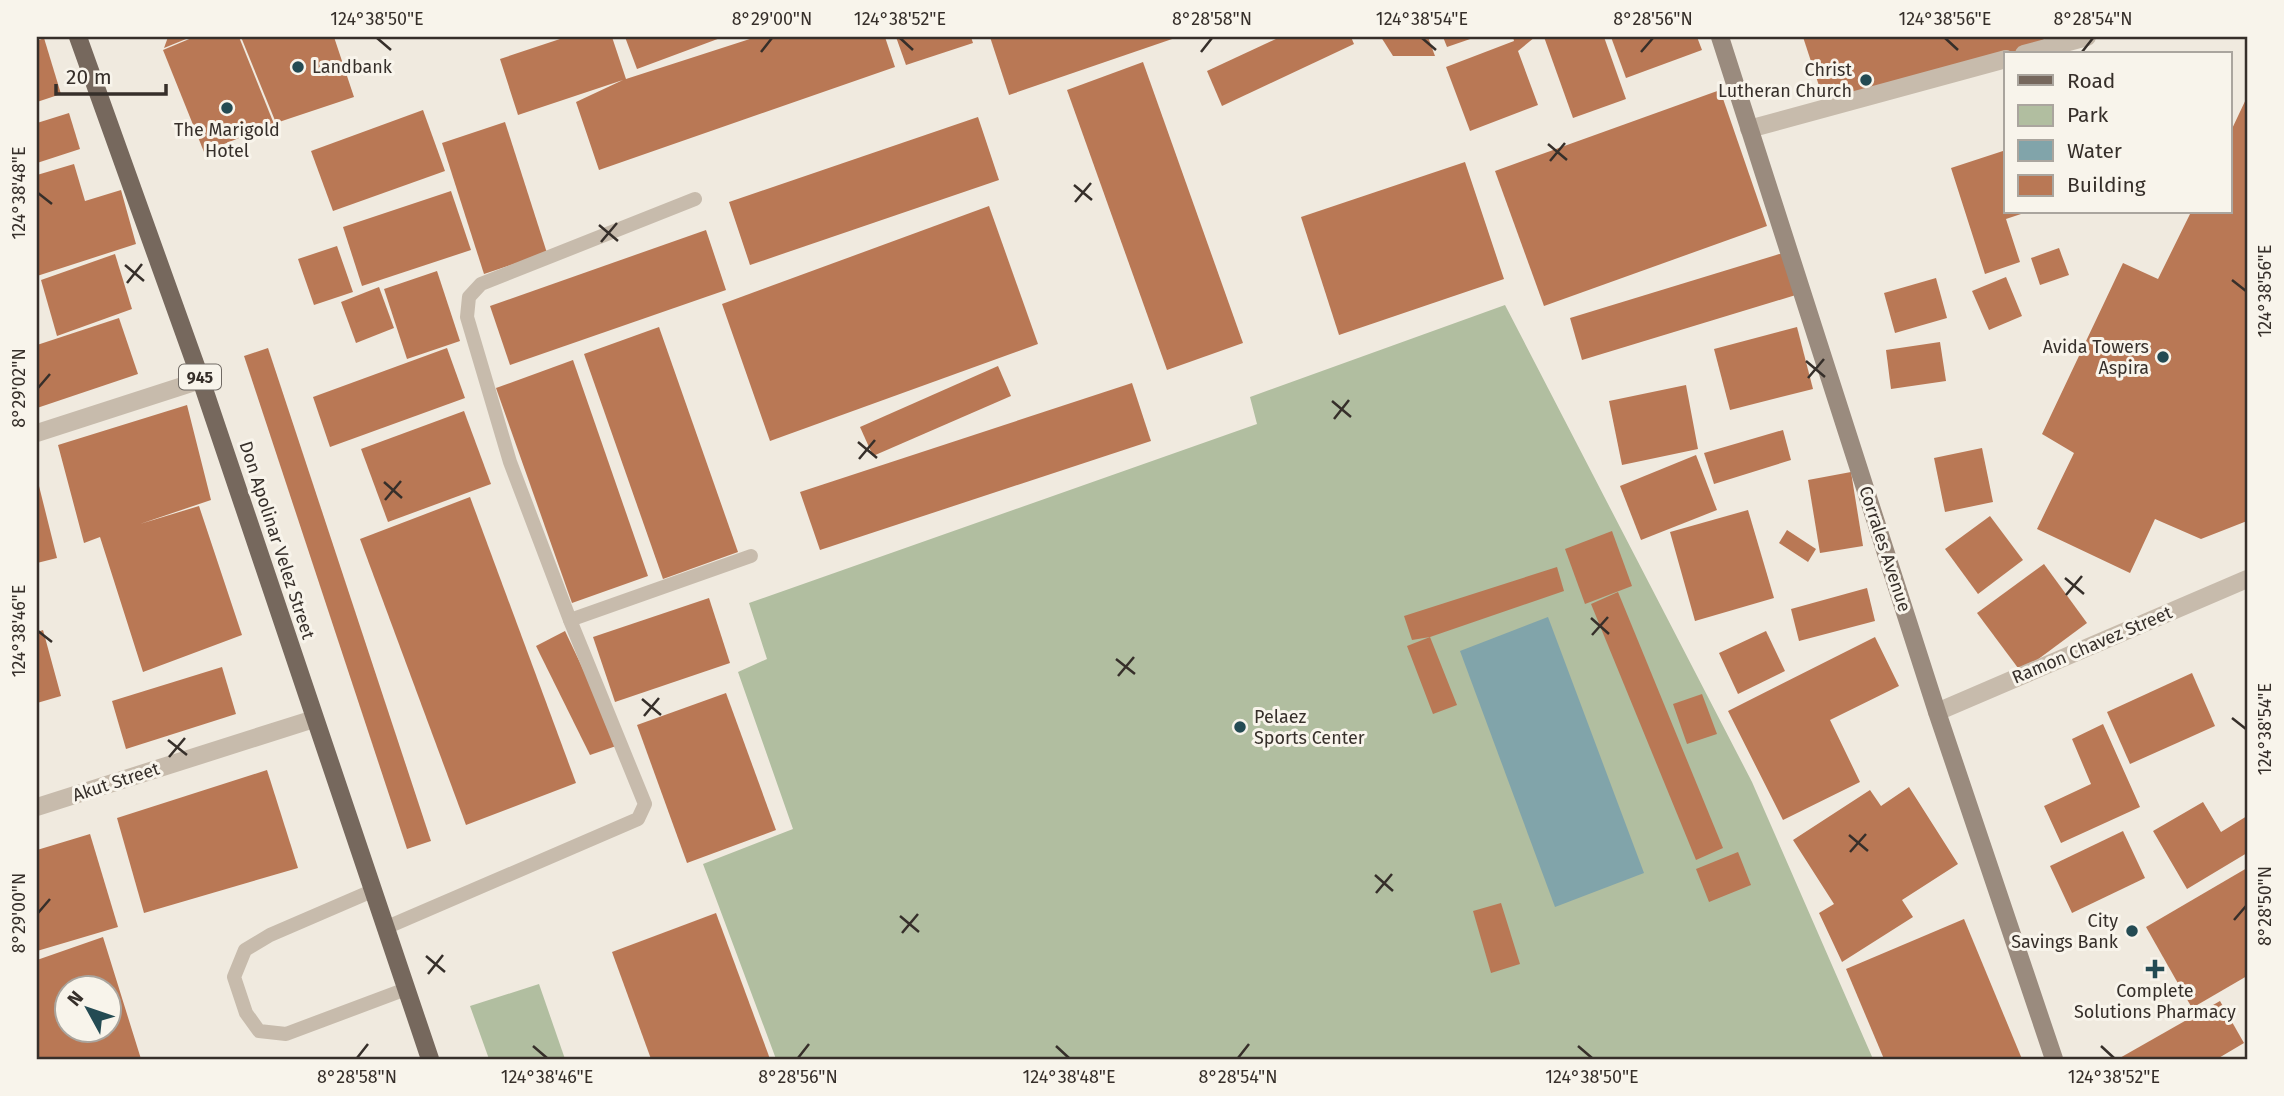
<svg xmlns="http://www.w3.org/2000/svg" width="2284" height="1096" font-family="'Fira Sans',sans-serif">
  <style>
    .green { fill: #b1bea0 }
    .water { fill: #81a4aa }
    .building { fill: #b97855; fill-rule: evenodd }
    .lines { fill: none; stroke-linecap: round; stroke-linejoin: round }
    .service { stroke: #c7bbac; stroke-width: 14 }
    .minor { stroke: #c7bbac; stroke-width: 18 }
    .secondary { stroke: #9a8b7e; stroke-width: 18 }
    .primary { stroke: #76685d; stroke-width: 18 }
    .ticks { fill: none; stroke: #362f2a; stroke-width: 2.5 }
    .poi-dot { fill: #244b53; stroke: #f8f4eb; stroke-width: 2.5 }
    .labels { text-anchor: middle; dominant-baseline: central; stroke-width: 6; stroke-linejoin: round; paint-order: stroke }
    .shield { fill: #f8f4eb; stroke: #706a64; stroke-width: 2 }
    .shield-label { font-size: 16px; font-weight: bold; fill: #362f2a }
    .poi-label { font-size: 18px; fill: #362f2a; stroke: #f8f4eb; text-anchor: end }
    .street-label { font-size: 18px; fill: #362f2a; stroke: #f8f4eb }
    .neatline { fill: none; stroke: #362f2a; stroke-width: 2.5 }
    .ticks-label { font-size: 18px; text-anchor: middle; fill: #362f2a }
  </style>
  <rect width="100%" height="100%" fill="#f0eadf"/>
  <g class="green">
    <path d="M1505,305L1752,782L1873,1059H776L703,864L793,829L738,672L767,659L749,603L1257,424L1250,397Z"/>
    <path d="M539,984L565,1059H489L470,1006Z"/>
  </g>
  <path class="water" d="M1548,617L1644,873L1555,907L1460,651Z"/>
  <g class="building">
    <path d="M168,37H191L164,48Z"/>
    <path d="M194,37H239L274,124L204,152L163,50Z"/>
    <path d="M241,37H334L354,97L276,123Z"/>
    <path d="M566,37H612L626,79L756,37H885L895,67L599,170L576,102L623,80L518,115L500,59Z"/>
    <path d="M625,37H723L637,69Z"/>
    <path d="M896,37H971L973,43L906,65Z"/>
    <path d="M990,37H1178L1009,95Z"/>
    <path d="M1280,37H1351L1354,44L1222,106L1207,71Z"/>
    <path d="M1381,37H1428L1435,56H1393Z"/>
    <path d="M1443,37H1476L1447,47Z"/>
    <path d="M1513,37H1535L1518,51L1538,105L1470,131L1446,67L1514,41Z"/>
    <path d="M1544,37H1604L1626,99L1573,118Z"/>
    <path d="M1611,37H1697L1702,50L1626,78Z"/>
    <path d="M1803,37H2043L2045,44L1825,104Z"/>
    <path d="M44,38L61,94L37,102V41Z"/>
    <path d="M1143,62L1243,343L1167,370L1067,90Z"/>
    <path d="M1720,90L1767,226L1544,306L1495,171Z"/>
    <path d="M2247,97V521L2201,539L2155,519L2130,573L2037,529L2074,453L2042,434L2123,263L2158,279L2191,212H2230V133Z"/>
    <path d="M423,110L445,171L333,211L311,151Z"/>
    <path d="M69,113L80,149L37,163V123Z"/>
    <path d="M978,117L999,180L750,265L729,202Z"/>
    <path d="M505,122L547,253L484,274L442,143Z"/>
    <path d="M2006,150V212H2027L2006,219L2020,262L1985,274L1951,168Z"/>
    <path d="M1465,162L1504,279L1339,335L1301,217Z"/>
    <path d="M74,164L85,201L121,190L136,244L37,276V175Z"/>
    <path d="M451,191L471,250L362,286L343,227Z"/>
    <path d="M989,206L1038,344L770,441L722,304Z"/>
    <path d="M706,230L726,290L510,365L490,306Z"/>
    <path d="M337,246L353,292L314,305L298,259Z"/>
    <path d="M2059,248L2069,275L2040,285L2031,258Z"/>
    <path d="M1786,252L1799,294L1582,360L1570,318Z"/>
    <path d="M115,254L132,309L57,336L41,280Z"/>
    <path d="M437,271L460,341L407,359L384,289Z"/>
    <path d="M2006,277L2022,316L1989,330L1972,291Z"/>
    <path d="M1936,278L1947,318L1895,333L1884,293Z"/>
    <path d="M379,287L394,328L356,343L341,302Z"/>
    <path d="M119,318L138,374L37,408V345Z"/>
    <path d="M659,327L738,552L663,579L584,354Z"/>
    <path d="M1797,327L1813,389L1730,410L1714,349Z"/>
    <path d="M1940,342L1946,381L1891,389L1886,350Z"/>
    <path d="M268,348L431,841L407,849L244,356Z"/>
    <path d="M447,348L465,398L330,447L313,397Z"/>
    <path d="M573,360L648,576L572,603L496,388Z"/>
    <path d="M998,366L1011,396L873,456L860,427Z"/>
    <path d="M1132,383L1151,441L820,550L800,492Z"/>
    <path d="M1686,385L1698,449L1622,465L1609,401Z"/>
    <path d="M187,405L211,500L140,524L199,506L242,635L143,672L100,537L84,543L58,445Z"/>
    <path d="M464,411L491,484L388,522L361,449Z"/>
    <path d="M1783,430L1791,460L1714,484L1704,453Z"/>
    <path d="M1982,448L1993,502L1945,512L1934,458Z"/>
    <path d="M1696,455L1717,510L1641,540L1620,486Z"/>
    <path d="M1851,472L1863,546L1820,553L1808,480Z"/>
    <path d="M37,478L57,558L37,563Z"/>
    <path d="M470,497L576,783L466,825L360,539Z"/>
    <path d="M1748,510L1774,598L1695,621L1670,532Z"/>
    <path d="M1990,516L2023,560L1978,594L1945,549Z"/>
    <path d="M1787,530L1816,549L1808,562L1779,543Z"/>
    <path d="M1612,531L1632,586L1585,604L1565,549Z"/>
    <path d="M2044,564L2087,623L2021,672L1977,613Z"/>
    <path d="M1557,567L1564,591L1430,637L1457,705L1433,714L1407,646L1430,637L1412,640L1404,616Z"/>
    <path d="M1867,588L1875,621L1799,641L1791,609Z"/>
    <path d="M1618,592L1723,848L1696,860L1591,604Z"/>
    <path d="M709,598L730,663L615,702L593,637Z"/>
    <path d="M43,630L61,696L37,703V632Z"/>
    <path d="M565,631L619,745L590,755L536,646Z"/>
    <path d="M1766,631L1785,671L1738,694L1719,653Z"/>
    <path d="M1875,637L1899,686L1830,720L1860,782L1783,820L1728,711Z"/>
    <path d="M222,667L236,714L126,749L112,701Z"/>
    <path d="M2192,673L2215,726L2130,764L2107,712Z"/>
    <path d="M726,693L776,830L687,863L637,725Z"/>
    <path d="M1702,694L1717,734L1687,744L1673,704Z"/>
    <path d="M2103,724L2140,807L2061,843L2044,806L2091,784L2072,739Z"/>
    <path d="M267,770L298,868L144,913L117,818Z"/>
    <path d="M1909,787L1958,864L1902,900L1913,917L1842,962L1819,913L1834,904L1793,840L1870,790L1881,806Z"/>
    <path d="M2203,802L2221,832L2247,816V853L2187,889L2153,831Z"/>
    <path d="M2123,831L2145,878L2072,913L2050,866Z"/>
    <path d="M90,834L118,927L37,951V850Z"/>
    <path d="M1738,852L1751,885L1709,902L1696,869Z"/>
    <path d="M2247,868V976L2192,1008L2146,927Z"/>
    <path d="M1501,903L1520,964L1491,973L1473,911Z"/>
    <path d="M716,913L770,1059H651L612,952Z"/>
    <path d="M1964,919L2022,1059H1884L1846,969Z"/>
    <path d="M103,937L141,1059H37V960ZM66,988H108V1030H66Z"/>
    <path d="M2220,1001L2244,1043L2217,1059H2118Z"/>
  </g>
  <g class="lines">
    <g class="service">
      <path d="M570,620L751,556"/>
      <path d="M372,891L270,935L245,950L234,977L246,1013L259,1031L286,1034L406,989"/>
      <path d="M385,928L638,819L645,804L570,620L510,462L467,317L469,297L481,284L695,199"/>
    </g>
    <g class="minor">
      <path d="M2024,54L2087,37"/>
      <path d="M1749,129L2006,59"/>
      <path d="M37,433L201,380"/>
      <path d="M1937,712L2247,579"/>
      <path d="M37,807L314,719"/>
    </g>
    <path class="secondary" d="M1720,37L1937,712L2054,1059"/>
    <path class="primary" d="M78,37L201,380L430,1059"/>
  </g>
  <path class="ticks" d="M377,38L391,50M900,38L913,50M1422,38L1436,50M1945,38L1958,50M761,52L772,38M1201,52L1212,38M1641,52L1653,38M2082,52L2093,38M1548,144L1567,160M1550,161L1565,143M1074,185L1092,200M38,193L52,204M1075,202L1091,183M599,225L618,241M601,242L617,223M125,265L144,281M2232,280L2246,291M127,283L142,264M1806,361L1825,377M1808,378L1824,359M38,388L50,374M1332,401L1351,417M1334,419L1349,400M858,442L877,458M859,459L875,440M384,482L402,498M385,500L401,481M2065,578L2084,594M2066,595L2082,576M1591,618L1609,634M38,631L52,642M1592,635L1608,617M1116,659L1135,674M1118,676L1134,657M642,699L661,715M644,716L659,698M2232,718L2246,729M168,740L187,755M169,757L185,738M1849,835L1868,851M1850,852L1866,834M1375,875L1393,891M1376,893L1392,874M38,913L50,899M900,916L919,932M2234,920L2246,906M902,933L918,914M426,956L445,972M428,974L443,955M533,1046L547,1058M1056,1046L1069,1058M1578,1046L1592,1058M2101,1046L2114,1058M357,1058L368,1044M798,1058L809,1044M1238,1058L1249,1044"/>
  <g class="poi-dot">
    <circle cx="298" cy="67" r="7"/>
    <circle cx="1866" cy="80" r="7"/>
    <circle cx="227" cy="108" r="7"/>
    <circle cx="2163" cy="357" r="7"/>
    <circle cx="1240" cy="727" r="7"/>
    <circle cx="2132" cy="931" r="7"/>
    <path d="M2151.5 958.5h7v7h7v7h-7v7h-7v-7h-7v-7h7z"/>
  </g>
  <g class="labels">
    <rect class="shield" x="179" y="364.5" width="42" height="25" rx="5"/>
    <g class="shield-label">
      <text x="200" y="377">945</text>
    </g>
    <g class="poi-label">
      <text x="312" y="67" text-anchor="start">Landbank</text>
      <text x="1852" y="70">Christ<tspan x="1852" dy="21">Lutheran Church</tspan></text>
      <text x="227" y="130" text-anchor="middle">The Marigold<tspan x="227" dy="21">Hotel</tspan></text>
      <text x="2149" y="347">Avida Towers<tspan x="2149" dy="21">Aspira</tspan></text>
      <text x="1254" y="717" text-anchor="start">Pelaez<tspan x="1254" dy="21">Sports Center</tspan></text>
      <text x="2118" y="921">City<tspan x="2118" dy="21">Savings Bank</tspan></text>
      <text x="2155" y="991" text-anchor="middle">Complete<tspan x="2155" dy="21">Solutions Pharmacy</tspan></text>
    </g>
    <g class="street-label">
      <text transform="translate(277 540) rotate(72)">Don Apolinar Velez Street</text>
      <text transform="translate(1885 549) rotate(72)">Corrales Avenue</text>
      <text transform="translate(2092 645) rotate(-23)">Ramon Chavez Street</text>
      <text transform="translate(116 782) rotate(-18)">Akut Street</text>
    </g>
  </g>
  <rect width="2284" height="1096" fill="none" stroke="#f8f4eb" stroke-width="77"/>
  <rect x="2004" y="52" width="228" height="161" fill="#f8f4eb" stroke="#aaa59e" stroke-width="2"/>
  <rect x="2018" y="75" width="35" height="10" fill="#76685d" stroke="#aaa59e" stroke-width="2"/>
  <text x="2067" y="88" font-size="21" fill="#362f2a">Road</text>
  <rect x="2018" y="105" width="35" height="21" fill="#b1bea0" stroke="#aaa59e" stroke-width="2"/>
  <text x="2067" y="122" font-size="21" fill="#362f2a">Park</text>
  <rect x="2018" y="140" width="35" height="21" fill="#81a4aa" stroke="#aaa59e" stroke-width="2"/>
  <text x="2067" y="158" font-size="21" fill="#362f2a">Water</text>
  <rect x="2018" y="175" width="35" height="21" fill="#b97855" stroke="#aaa59e" stroke-width="2"/>
  <text x="2067" y="192" font-size="21" fill="#362f2a">Building</text>
  <g transform="translate(88 1009) rotate(310)"><circle r="33" fill="#f8f4eb" stroke="#aaa59e" stroke-width="2"/>
  <path d="M0-5L12 26L0 18L-12 26Z" fill="#244b53"/>
  <text y="-10" font-size="19" font-weight="bold" text-anchor="middle" fill="#362f2a">N</text>
  </g>
  <path d="M56 84v10h110v-10" fill="none" stroke="#362f2a" stroke-width="3.5"/>
  <text x="66" y="84" font-size="21" fill="#362f2a" stroke="#f8f4eb" stroke-width="5" paint-order="stroke">20 m</text>
  <rect x="38" y="38" width="2208" height="1020" class="neatline"/>
  <g class="ticks-label">
    <text x="377" y="25">124°38'50"E</text>
    <text x="772" y="25">8°29'00"N</text>
    <text x="900" y="25">124°38'52"E</text>
    <text x="1212" y="25">8°28'58"N</text>
    <text x="1422" y="25">124°38'54"E</text>
    <text x="1653" y="25">8°28'56"N</text>
    <text x="1945" y="25">124°38'56"E</text>
    <text x="2093" y="25">8°28'54"N</text>
    <text transform="translate(19 193) rotate(-90)" y="6">124°38'48"E</text>
    <text transform="translate(2265 291) rotate(-90)" y="6">124°38'56"E</text>
    <text transform="translate(19 388) rotate(-90)" y="6">8°29'02"N</text>
    <text transform="translate(19 631) rotate(-90)" y="6">124°38'46"E</text>
    <text transform="translate(2265 729) rotate(-90)" y="6">124°38'54"E</text>
    <text transform="translate(2265 906) rotate(-90)" y="6">8°28'50"N</text>
    <text transform="translate(19 913) rotate(-90)" y="6">8°29'00"N</text>
    <text x="357" y="1083">8°28'58"N</text>
    <text x="547" y="1083">124°38'46"E</text>
    <text x="798" y="1083">8°28'56"N</text>
    <text x="1069" y="1083">124°38'48"E</text>
    <text x="1238" y="1083">8°28'54"N</text>
    <text x="1592" y="1083">124°38'50"E</text>
    <text x="2114" y="1083">124°38'52"E</text>
  </g>
</svg>
